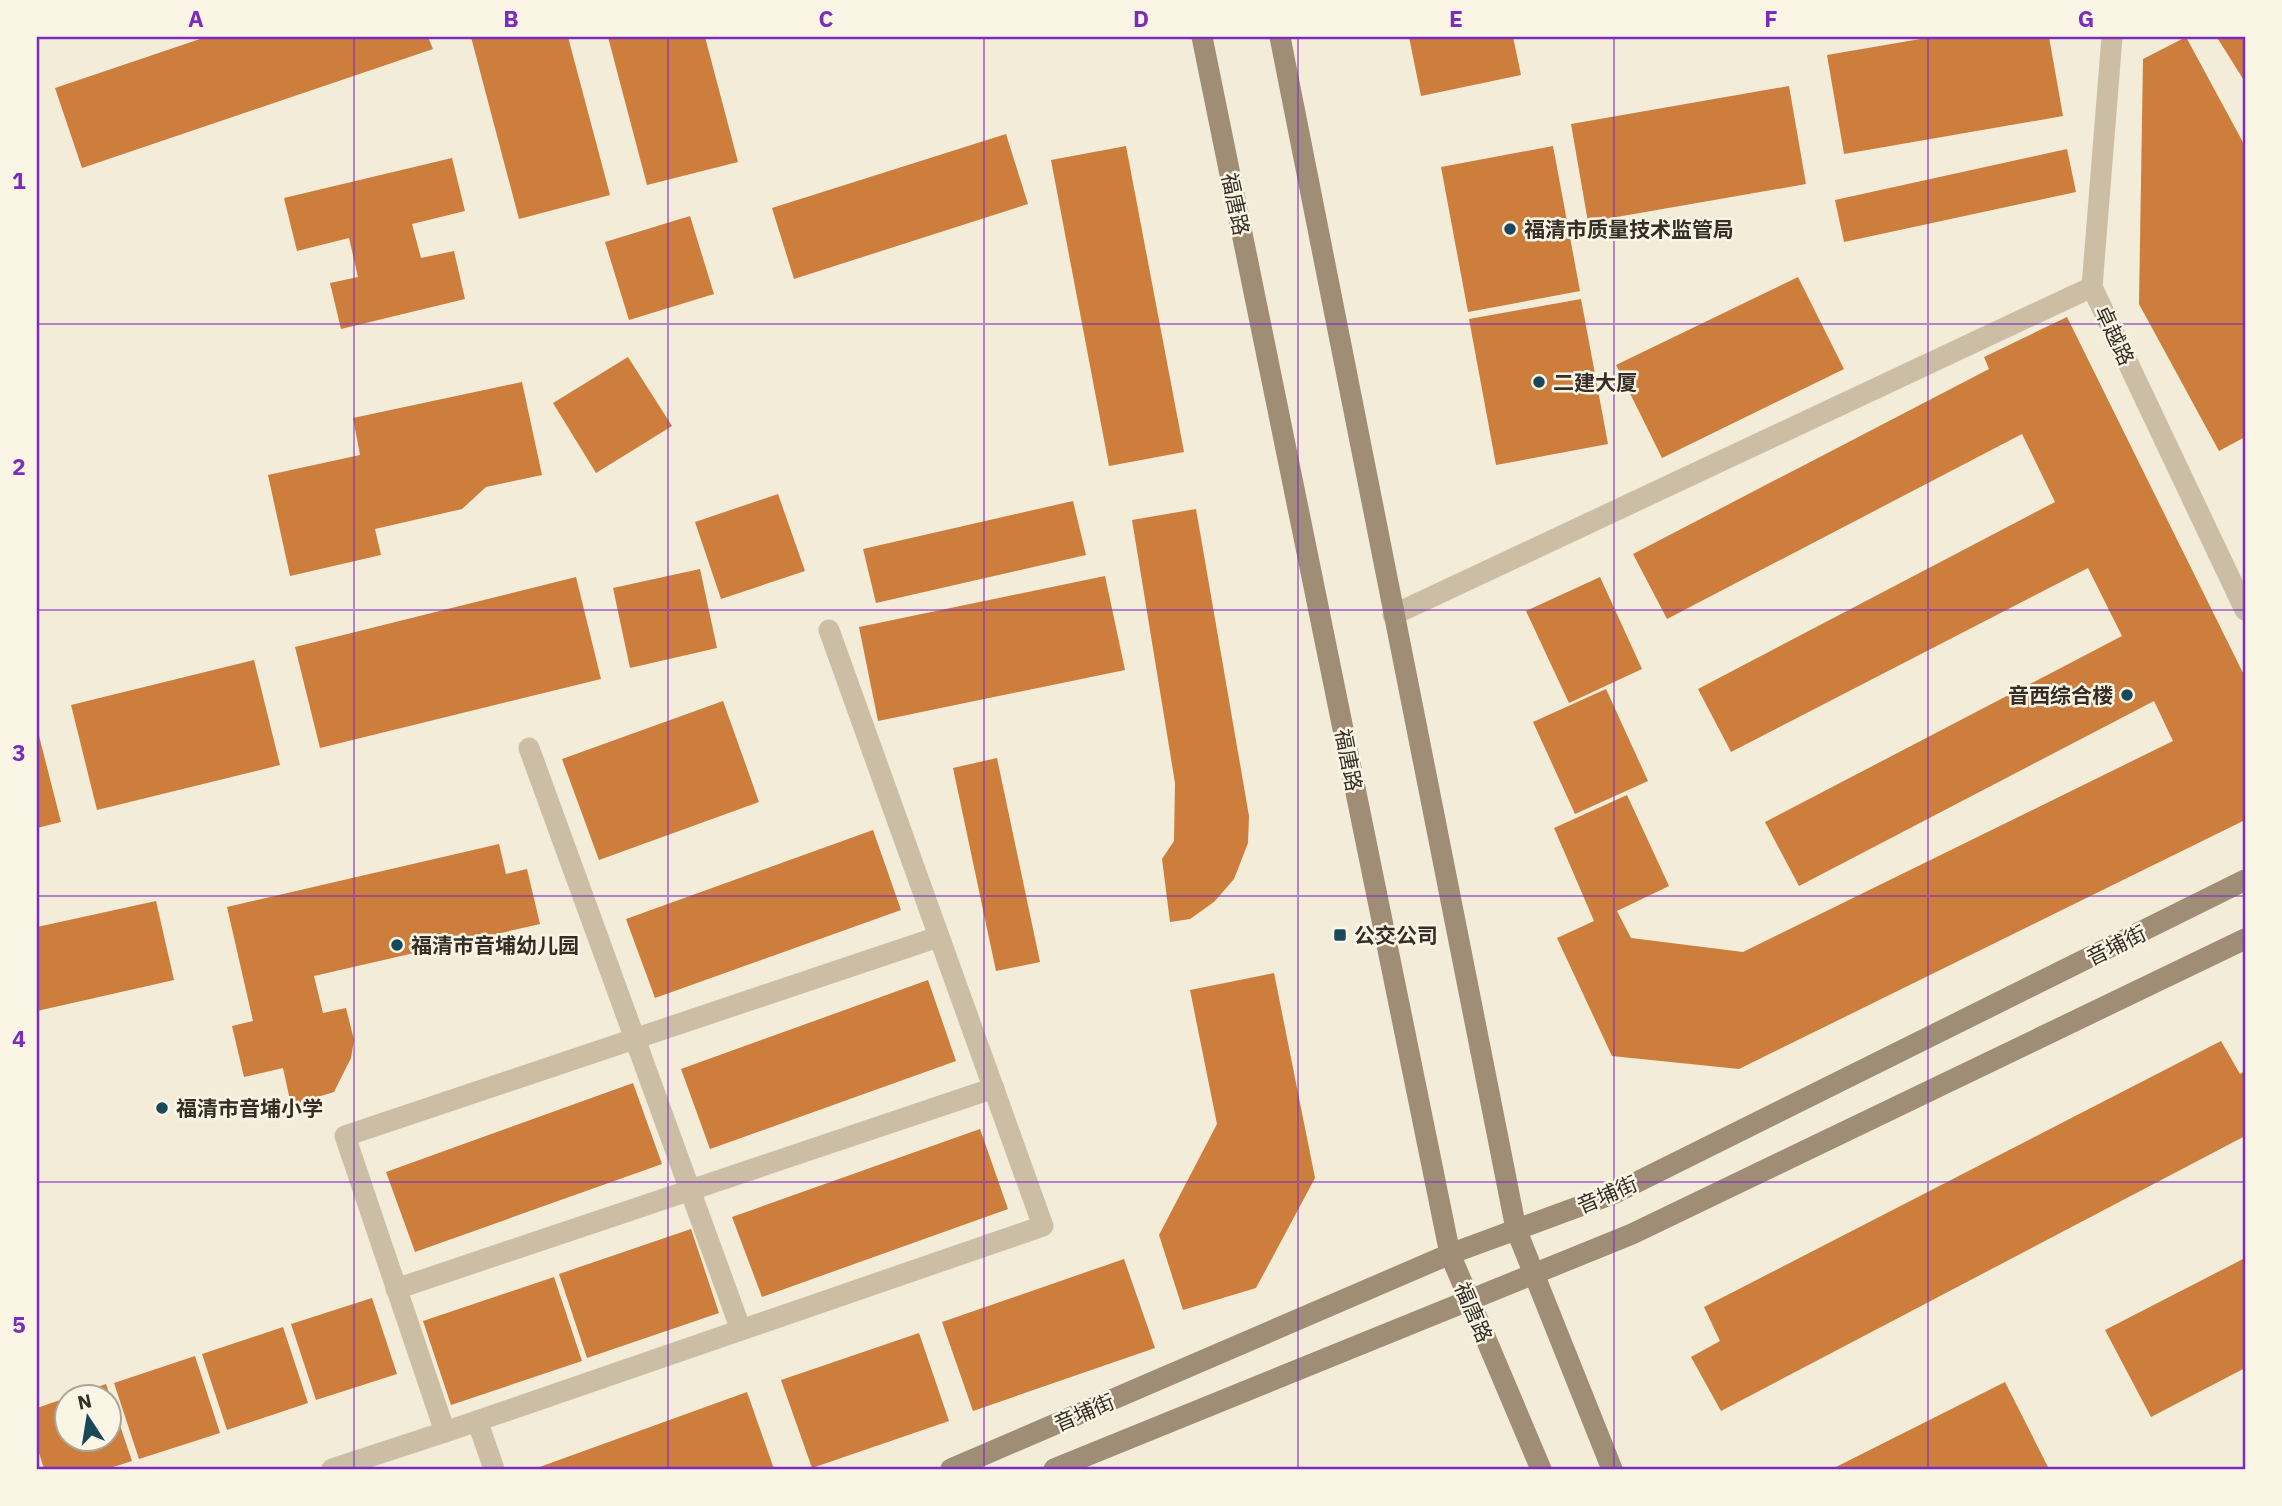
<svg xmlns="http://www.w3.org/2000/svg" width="2282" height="1506" font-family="'IBM Plex Sans','Noto Sans SC',sans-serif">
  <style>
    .building { fill: #cd7d3c }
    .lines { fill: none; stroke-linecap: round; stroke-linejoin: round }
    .street { stroke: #cbbea4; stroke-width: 21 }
    .secondary { stroke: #9f8d75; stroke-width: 21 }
    .grid { fill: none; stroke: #7b2cbf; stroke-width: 2; stroke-opacity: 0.55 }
    .poi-dot { fill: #19485a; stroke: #faf5e5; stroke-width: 2.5 }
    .labels { text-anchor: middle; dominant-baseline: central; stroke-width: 5; stroke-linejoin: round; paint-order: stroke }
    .street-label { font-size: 21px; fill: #362e26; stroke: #faf5e5 }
    .poi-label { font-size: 21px; font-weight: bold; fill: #362e26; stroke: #faf5e5; text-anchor: start }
    .neatline { fill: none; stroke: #7b2cbf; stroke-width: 2.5 }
    .grid-label { font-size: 23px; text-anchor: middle; font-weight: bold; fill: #7b2cbf }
  </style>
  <rect width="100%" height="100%" fill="#f3ecd8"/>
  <g class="building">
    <path d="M206,37H428L433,49L82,168L55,88Z"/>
    <path d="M471,37H568L610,195L519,219Z"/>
    <path d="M608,37H705L738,162L647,185Z"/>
    <path d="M1409,37H1513L1521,75L1421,96Z"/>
    <path d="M1932,37H2049L2063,116L1844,154L1827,55Z"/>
    <path d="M2186,37L2245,146V437L2219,451L2139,304L2143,59Z"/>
    <path d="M2222,37H2245V82L2218,39Z"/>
    <path d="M1789,86L1806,184L1588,222L1571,124Z"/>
    <path d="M1006,134L1028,204L794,279L772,208Z"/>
    <path d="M1126,146L1184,452L1109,466L1051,160Z"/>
    <path d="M1553,146L1580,291L1468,312L1441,167Z"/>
    <path d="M2067,149L2076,192L1844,242L1835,200Z"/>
    <path d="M452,158L465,211L412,224L421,258L454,251L465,299L341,329L330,283L358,277L349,238L297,251L284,198Z"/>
    <path d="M690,216L714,294L629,320L605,242Z"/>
    <path d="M1798,277L1844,369L1662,458L1616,365Z"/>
    <path d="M1581,299L1608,444L1496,465L1469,319Z"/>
    <path d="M2067,317L2245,677V820L1739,1069L1612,1056L1557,938L1594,921L1554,828L1627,795L1669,886L1617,911L1631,938L1743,952L2173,741L2154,701L1799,886L1765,822L2122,636L2088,568L1731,752L1698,689L2055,502L2022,434L1667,619L1633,554L1989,369L1984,357Z"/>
    <path d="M628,357L672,426L596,473L553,403Z"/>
    <path d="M522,382L542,475L486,487L462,509L375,529L381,555L290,576L268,475L360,455L353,418Z"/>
    <path d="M778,494L805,571L721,599L695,522Z"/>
    <path d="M1073,501L1086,555L876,603L863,549Z"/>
    <path d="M1196,509L1249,816L1248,843L1234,879L1214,902L1190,919L1170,922L1162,859L1174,841L1175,783L1132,520Z"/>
    <path d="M700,569L717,648L630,668L613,588Z"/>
    <path d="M1105,576L1125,670L878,721L859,627Z"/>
    <path d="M576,577L601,679L320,748L295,647Z"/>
    <path d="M1600,577L1642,669L1569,703L1526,611Z"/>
    <path d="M254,660L280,765L97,810L71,705Z"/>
    <path d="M1606,689L1648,781L1575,814L1533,722Z"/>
    <path d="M723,701L759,802L599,860L562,759Z"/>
    <path d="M37,728L61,822L37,828Z"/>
    <path d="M997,758L1040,962L996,971L953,768Z"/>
    <path d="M873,830L901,910L655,998L626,919Z"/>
    <path d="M499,844L506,874L527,869L540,924L314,976L323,1013L346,1008L354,1040L351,1058L334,1092L291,1105L283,1068L244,1077L232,1026L253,1021L227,907Z"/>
    <path d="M156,901L174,980L37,1011V927Z"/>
    <path d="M1274,973L1315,1178L1256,1288L1183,1310L1159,1235L1217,1124L1190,990Z"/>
    <path d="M928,980L956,1061L710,1149L681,1069Z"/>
    <path d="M2221,1041L2240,1074L2245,1071V1136L1721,1411L1691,1357L1720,1341L1704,1307Z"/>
    <path d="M633,1083L662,1164L415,1252L386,1172Z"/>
    <path d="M980,1129L1008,1209L762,1297L732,1217Z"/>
    <path d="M691,1229L719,1313L587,1358L559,1274Z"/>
    <path d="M2245,1258V1368L2151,1417L2105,1330Z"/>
    <path d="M1124,1259L1155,1348L973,1411L942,1322Z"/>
    <path d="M554,1277L582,1361L451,1405L423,1321Z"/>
    <path d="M372,1298L397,1374L316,1400L291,1324Z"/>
    <path d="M283,1327L308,1403L227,1430L202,1354Z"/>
    <path d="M919,1333L949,1421L812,1468L781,1380Z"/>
    <path d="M195,1356L220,1433L139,1459L114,1383Z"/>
    <path d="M2005,1382L2049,1469H1832Z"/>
    <path d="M106,1384L132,1461L107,1469H44L37,1446V1408L66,1398V1440H108V1398L69,1397Z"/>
    <path d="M747,1392L774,1469H534Z"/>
  </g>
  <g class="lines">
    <g class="street">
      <path d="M2112,37L2092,287L2245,610"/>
      <path d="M1393,615L2092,287"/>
      <path d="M529,748L741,1330"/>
      <path d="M396,1289L994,1088"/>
      <path d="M478,1423L494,1469"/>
      <path d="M445,1432L1043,1226L829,630"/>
      <path d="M332,1469L445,1432L345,1136L938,937"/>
    </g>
    <g class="secondary">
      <path d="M1202,37L1450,1254L1541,1469"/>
      <path d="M1280,37L1516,1229L1612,1469"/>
      <path d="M951,1469L1450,1254L1613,1194L2245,880"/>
      <path d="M1054,1469L1632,1234L2245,939"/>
    </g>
  </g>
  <path class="grid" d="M354,37V1469M668,37V1469M984,37V1469M1298,37V1469M1614,37V1469M1928,37V1469M37,324H2245M37,610H2245M37,896H2245M37,1182H2245"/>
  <g class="poi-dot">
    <circle cx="1510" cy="229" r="7"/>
    <circle cx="1539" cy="382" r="7"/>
    <circle cx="2127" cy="695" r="7"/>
    <rect x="1333" y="928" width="14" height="14" rx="3.5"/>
    <circle cx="397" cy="945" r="7"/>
    <circle cx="162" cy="1108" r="7"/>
  </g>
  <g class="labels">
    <g class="street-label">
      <text transform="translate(1236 204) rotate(78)">福唐路</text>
      <text transform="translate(2115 335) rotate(65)">卓越路</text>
      <text transform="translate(1349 760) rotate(79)">福唐路</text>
      <text transform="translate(2116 945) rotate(-26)">音埔街</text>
      <text transform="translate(1607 1194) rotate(-23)">音埔街</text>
      <text transform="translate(1474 1312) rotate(67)">福唐路</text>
      <text transform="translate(1084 1412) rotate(-23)">音埔街</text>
    </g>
    <g class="poi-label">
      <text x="1524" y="229">福清市质量技术监管局</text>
      <text x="1553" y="382">二建大厦</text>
      <text x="2113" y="695" text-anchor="end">音西综合楼</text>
      <text x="1354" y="935">公交公司</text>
      <text x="411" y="945">福清市音埔幼儿园</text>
      <text x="176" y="1108">福清市音埔小学</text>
    </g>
  </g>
  <rect width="2282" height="1506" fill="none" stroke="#faf5e5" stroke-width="77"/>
  <g transform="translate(88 1418) rotate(348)"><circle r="33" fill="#faf5e5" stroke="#aca599" stroke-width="2"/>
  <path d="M0-5L12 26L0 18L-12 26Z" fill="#19485a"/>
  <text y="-10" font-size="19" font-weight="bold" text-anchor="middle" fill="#362e26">N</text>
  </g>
  <rect x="38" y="38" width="2206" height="1430" class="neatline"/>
  <g class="grid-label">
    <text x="196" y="27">A</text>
    <text x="511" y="27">B</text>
    <text x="826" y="27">C</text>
    <text x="1141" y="27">D</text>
    <text x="1456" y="27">E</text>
    <text x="1771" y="27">F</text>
    <text x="2086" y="27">G</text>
    <text x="19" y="189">1</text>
    <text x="19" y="475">2</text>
    <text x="19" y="761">3</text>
    <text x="19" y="1047">4</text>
    <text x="19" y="1333">5</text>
  </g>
</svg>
